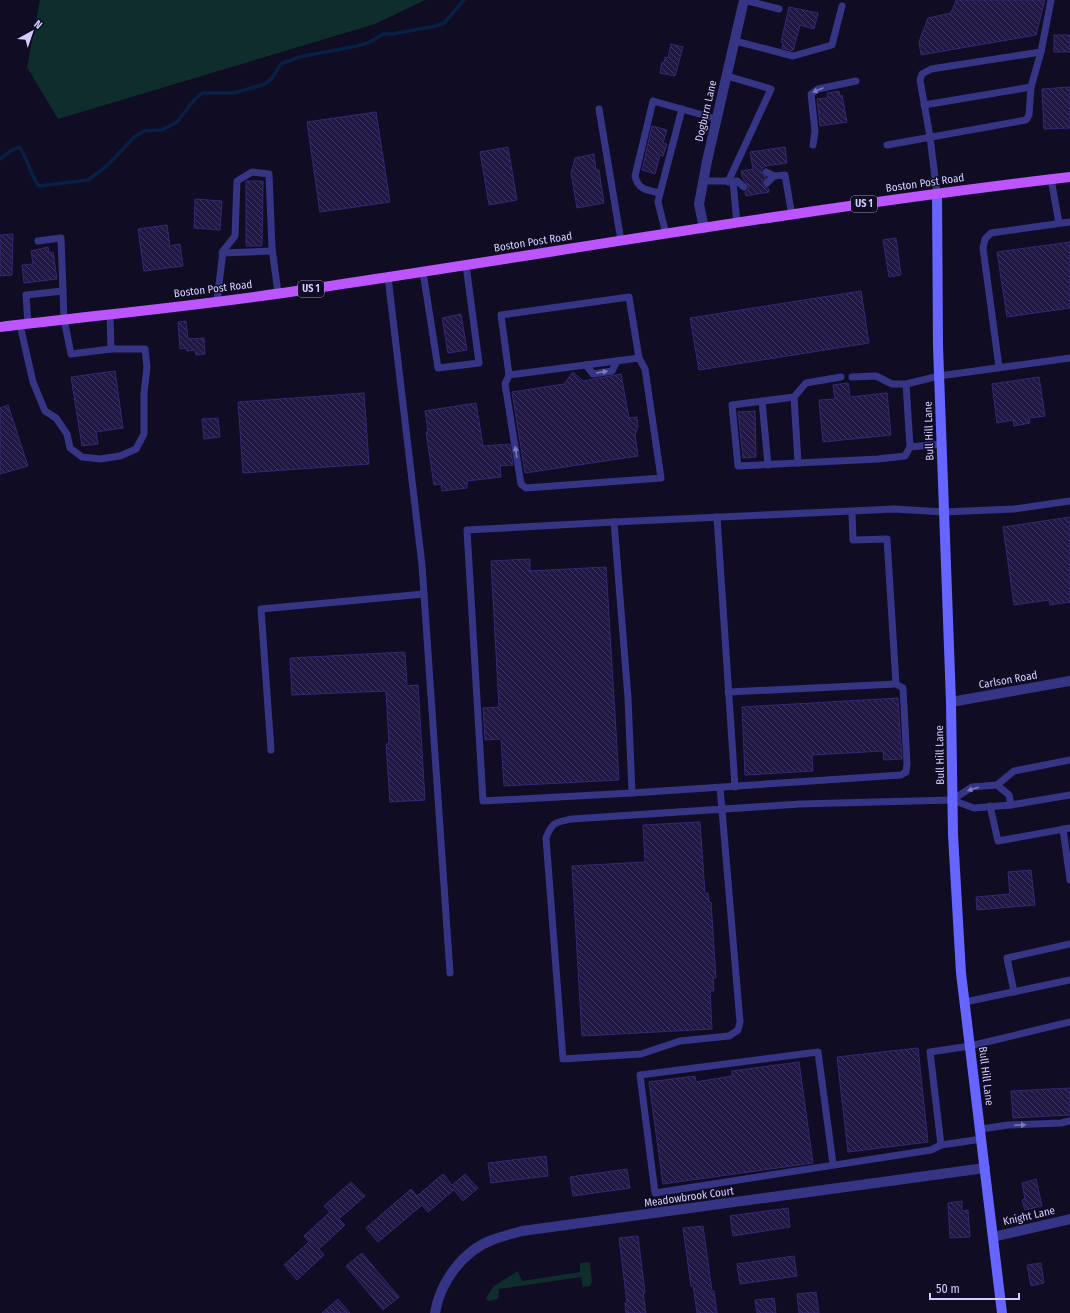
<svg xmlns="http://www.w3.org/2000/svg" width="1070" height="1313" font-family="'Fira Sans Condensed',sans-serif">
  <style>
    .grass { fill: #0f2d2b }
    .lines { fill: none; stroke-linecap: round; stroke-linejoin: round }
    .stream { stroke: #082046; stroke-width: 3.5 }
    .building { fill: url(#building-back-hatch); stroke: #352872 }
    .service { stroke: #363485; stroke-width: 7 }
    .minor { stroke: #363485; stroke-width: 10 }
    .secondary { stroke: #6665ff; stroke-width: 10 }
    .primary { stroke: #bd55ff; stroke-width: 10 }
    .oneway { fill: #7d79bc }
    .labels { text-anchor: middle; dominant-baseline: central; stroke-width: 3; stroke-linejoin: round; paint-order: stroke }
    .shield { fill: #100c23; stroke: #9894bd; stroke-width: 1 }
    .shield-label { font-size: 10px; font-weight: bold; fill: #d3ceff }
    .street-label { font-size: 11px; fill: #d3ceff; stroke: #100c23 }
  </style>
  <defs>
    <pattern id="building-back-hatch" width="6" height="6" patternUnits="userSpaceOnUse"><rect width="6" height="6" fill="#201745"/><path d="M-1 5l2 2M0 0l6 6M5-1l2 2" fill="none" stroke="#403861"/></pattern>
  </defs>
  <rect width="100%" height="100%" fill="#100c23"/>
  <g class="grass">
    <path d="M40,0H425L375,24L58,119L27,67Z"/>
    <path d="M588,1262L590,1263L592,1282L590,1286L583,1287L581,1277L499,1289L498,1299L489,1301L486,1298L494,1286L518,1271L522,1281L580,1272V1263Z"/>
  </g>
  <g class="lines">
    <path class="stream" d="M0,159L12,150L19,147C28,158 30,175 39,186L88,180L107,166L134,137L144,131L162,130L177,122L194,100L202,93H234L265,84L272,78L281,64L299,57L357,46L370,42L383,34H392L436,26L444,23L464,0"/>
  </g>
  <g class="building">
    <path d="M956,0H1045L1036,35L921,55L919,42L928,18L951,13Z"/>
    <path d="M789,7L818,13L814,29L800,25L793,51L782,48L783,43L781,42Z"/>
    <rect x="1054" y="35" width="16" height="17"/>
    <path d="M671,44L683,47L675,76L660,73L662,62L664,63L665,57L668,58Z"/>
    <path d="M1070,87V128L1044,129L1042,89Z"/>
    <path d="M839,91L840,96L842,95L847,122L820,126L817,99L828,98L827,93Z"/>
    <path d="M376,112L390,202L320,212L307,122Z"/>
    <path d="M652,126L667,130L663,143L667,144L663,156L660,155L655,174L642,170Z"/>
    <path d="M508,147L517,200L489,205L480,152Z"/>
    <path d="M785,147L787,163L765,166L761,170L762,174L766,177L762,185L768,188L769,192L746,196L745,192L748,190L749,186L743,179L741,171L753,169L750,152Z"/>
    <path d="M594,154L596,170H599L604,203L577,208L571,173L575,158Z"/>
    <path d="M246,181H263L262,246H246Z"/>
    <path d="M195,199L222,201L220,230L194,228Z"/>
    <path d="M167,225L170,246L180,244L183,266L144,271L138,229Z"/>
    <path d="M13,234L12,275L0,276V235Z"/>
    <path d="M896,238L901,275L889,277L883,240Z"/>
    <path d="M1070,242V308L1007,317L997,252Z"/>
    <path d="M48,247L49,253L53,252L57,279L24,283L22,265L33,264L31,251Z"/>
    <path d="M861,291L869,343L699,370L690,318Z"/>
    <path d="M461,314L467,350L448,353L442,318Z"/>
    <path d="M186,321L188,339L204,338L205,354L196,355L195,350L187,351V348L180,349L178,322Z"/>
    <path d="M115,371L123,428L96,432L98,444L82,446L71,377Z"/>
    <path d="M573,372L583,381L621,374L629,418L637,417L638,426L635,435L638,456L525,473L512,392L564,384Z"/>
    <path d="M1039,377L1045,416L1029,418L1030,423L1014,426L1013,420L997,423L992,384Z"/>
    <path d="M848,383L850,397L887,393L891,435L823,442L819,400L835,399L833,385Z"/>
    <path d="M364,393L369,464L243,473L238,402Z"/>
    <path d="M476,403L483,446L510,444L513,465L500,466L501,477L467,481V488L442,491L441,484L434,485L426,432H428L425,411Z"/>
    <path d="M8,405L28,466L0,474V408Z"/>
    <path d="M755,411L756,457L743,458L738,412Z"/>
    <path d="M218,418L220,437L204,439L202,419Z"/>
    <path d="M1070,517V602L1050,605L1049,600L1014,605L1003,527Z"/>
    <path d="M530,559V571L606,567L619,780L504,786L501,739L485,740L483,708L499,707L491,561Z"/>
    <path d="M405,652L407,686L418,685L425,800L390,802L386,744H389L386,691L292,695L290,658Z"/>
    <path d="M898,698L902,759L884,760L883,751L812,755L813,771L745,775L742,707Z"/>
    <path d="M700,822L705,893H708L709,902H711L716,978H713L714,991H710L712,1029L582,1036L572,866L645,862L643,825Z"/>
    <path d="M1031,870L1035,905L977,910L976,897L1010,894L1008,872Z"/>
    <path d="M918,1048L928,1142L848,1152L837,1057Z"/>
    <path d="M799,1062L813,1163L663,1184L649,1082L695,1076L696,1082L732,1076V1071Z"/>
    <path d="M1070,1088V1115L1013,1118L1011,1091Z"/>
    <path d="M546,1156L548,1176L491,1183L488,1163Z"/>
    <path d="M627,1169L630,1188L573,1196L570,1177Z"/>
    <path d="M443,1174L452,1185L465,1174L478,1188L463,1201L454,1190L428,1212L422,1205L378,1242L366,1228L411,1189L417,1196Z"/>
    <path d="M1036,1179L1042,1206L1025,1210L1022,1200L1025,1199L1022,1183Z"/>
    <path d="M351,1182L365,1196L339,1219L345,1225L319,1249L324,1255L297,1280L284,1265L309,1242L304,1236L330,1212L324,1206Z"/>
    <path d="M962,1201V1211L968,1210L970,1237L950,1238L948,1203Z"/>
    <path d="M788,1208L790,1227L733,1236L730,1216Z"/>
    <path d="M703,1226L712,1291H714L717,1313H697L693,1286H691L683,1228Z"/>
    <path d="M638,1236L645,1293H643L646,1313H626L625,1303H627L619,1238Z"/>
    <path d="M362,1253L399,1297L383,1310L346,1266Z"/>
    <path d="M794,1256L797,1276L740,1284L737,1264Z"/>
    <path d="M1041,1263L1044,1283L1031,1286L1027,1265Z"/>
    <path d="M816,1292L819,1313H799L797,1294Z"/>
    <path d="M774,1298L776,1313H757L755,1300Z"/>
    <path d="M338,1299L350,1313H322Z"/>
  </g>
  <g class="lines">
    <g class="service">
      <path d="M744,0L779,9"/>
      <path d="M735,41L793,56L832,45L842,6"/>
      <path d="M727,76L771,89L728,182"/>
      <path d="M924,105L1031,87"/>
      <path d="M599,109L621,241"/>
      <path d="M813,145L815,131L811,94L818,89L856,81"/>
      <path d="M887,145L1026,120L1029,115L1031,87L1041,52"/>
      <path d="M766,172L774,176L785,175L792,216"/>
      <path d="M1051,179L1059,223"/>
      <path d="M703,181H737L744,187"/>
      <path d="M733,182L737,223"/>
      <path d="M767,183L774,176"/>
      <path d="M660,193L682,109"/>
      <path d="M937,194L930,137L920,80L922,74L931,69L1041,52L1051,0"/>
      <path d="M666,234L658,202L660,193C647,190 638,190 635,176L653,101L717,119"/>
      <path d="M222,253L272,251"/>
      <path d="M423,272L438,368L479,363L466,265"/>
      <path d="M388,277L422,565L450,973"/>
      <path d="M217,301L223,251L235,236L237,181L252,172L269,174L272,248L278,293"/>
      <path d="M110,314L111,349"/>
      <path d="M28,324L26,295L63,291"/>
      <path d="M20,325L33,382L45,411L56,418L67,434L70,448L82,457L100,459L120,456L136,449L144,434V393L147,367L145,349H111L71,354L64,319L61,238L38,241"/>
      <path d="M586,365L593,374L612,371L617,361"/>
      <path d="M999,367L983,248L985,239L991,233L1070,222"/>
      <path d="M509,375L505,384L521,484L526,488L661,478L645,369L639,358L629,297L501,315L509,375L639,358"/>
      <path d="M841,377L806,383L794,397L732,405L738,466L878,459L905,456L910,447"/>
      <path d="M852,377L876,376L892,384H906"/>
      <path d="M794,397L798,463"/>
      <path d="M762,401L768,465"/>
      <path d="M942,444L910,447L906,384L939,376L1070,358"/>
      <path d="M852,512L853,540L887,539L896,684L903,688L907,764L906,772L901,775L632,793L628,698L614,522L894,509L944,512L1014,509L1070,501"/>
      <path d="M717,517L735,787"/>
      <path d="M614,522L467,530L483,801L632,793"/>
      <path d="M728,692L896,684"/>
      <path d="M271,750L261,609L424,594"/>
      <path d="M997,785L1009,795L1011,805"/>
      <path d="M720,788L722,810L740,1022L738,1030L729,1036L680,1041L641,1054L563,1059L546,838C552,822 556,822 572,819L800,804L952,800L974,808L1011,805L1070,795"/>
      <path d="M952,800L972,787L997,785L1014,771L1070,760"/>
      <path d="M990,806L998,841L1070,828"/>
      <path d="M1063,829L1070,880"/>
      <path d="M1014,992L1007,958L1070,944"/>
      <path d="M965,1002L1070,980"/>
      <path d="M981,1129L1008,1125L1061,1123L1070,1121"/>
      <path d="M982,1139L941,1145L930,1052L970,1046L1070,1022"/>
      <path d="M833,1164L818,1052L640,1075L655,1193L931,1150L941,1145"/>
    </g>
    <g class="minor">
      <path d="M704,228L699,204L707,161L744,0"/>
      <path d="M951,702L1070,681"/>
      <path d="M993,1237L1070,1219"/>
      <path d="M435,1313C440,1282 463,1251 492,1240C502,1236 512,1234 522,1231L985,1168"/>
    </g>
    <path class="secondary" d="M937,194L938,346L951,702L953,835L961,973L1002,1313"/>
    <path class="primary" d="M0,327C99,315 198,306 296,291C554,253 811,207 1070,177"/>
  </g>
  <defs><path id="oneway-solid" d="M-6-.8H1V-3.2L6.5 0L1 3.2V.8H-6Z"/></defs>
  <g class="oneway">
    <use href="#oneway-solid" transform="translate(818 90) rotate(157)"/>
    <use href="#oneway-solid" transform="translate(602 372) rotate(-9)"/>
    <use href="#oneway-solid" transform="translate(516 452) rotate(-99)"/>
    <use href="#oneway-solid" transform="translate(973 789) rotate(163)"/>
    <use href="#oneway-solid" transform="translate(1020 1125) rotate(-2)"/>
  </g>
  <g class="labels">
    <g class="shield">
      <rect x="851" y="196" width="26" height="16" rx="3"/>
      <rect x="298" y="281" width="26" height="16" rx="3"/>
    </g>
    <g class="shield-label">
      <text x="864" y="204">US 1</text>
      <text x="311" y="289">US 1</text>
    </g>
    <g class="street-label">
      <text transform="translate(706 111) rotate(-77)">Dogburn Lane</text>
      <text transform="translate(925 183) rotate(-8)">Boston Post Road</text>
      <text transform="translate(533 242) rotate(-9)">Boston Post Road</text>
      <text transform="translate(213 289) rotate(-7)">Boston Post Road</text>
      <text transform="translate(929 431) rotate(-92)">Bull Hill Lane</text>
      <text transform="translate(1008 680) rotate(-10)">Carlson Road</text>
      <text transform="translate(940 755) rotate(-91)">Bull Hill Lane</text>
      <text transform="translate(986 1076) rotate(83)">Bull Hill Lane</text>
      <text transform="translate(689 1197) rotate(-8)">Meadowbrook Court</text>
      <text transform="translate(1029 1216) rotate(-13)">Knight Lane</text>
    </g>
  </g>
  <g transform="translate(32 32) rotate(40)" stroke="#100c23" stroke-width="3" paint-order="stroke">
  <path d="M0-3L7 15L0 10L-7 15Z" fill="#d3ceff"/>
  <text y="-6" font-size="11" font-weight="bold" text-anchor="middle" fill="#d3ceff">N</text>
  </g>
  <path d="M930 1293v6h89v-6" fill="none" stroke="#d3ceff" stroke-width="2"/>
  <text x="936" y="1293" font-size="12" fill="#d3ceff" stroke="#100c23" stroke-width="3" paint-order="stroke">50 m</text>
</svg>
